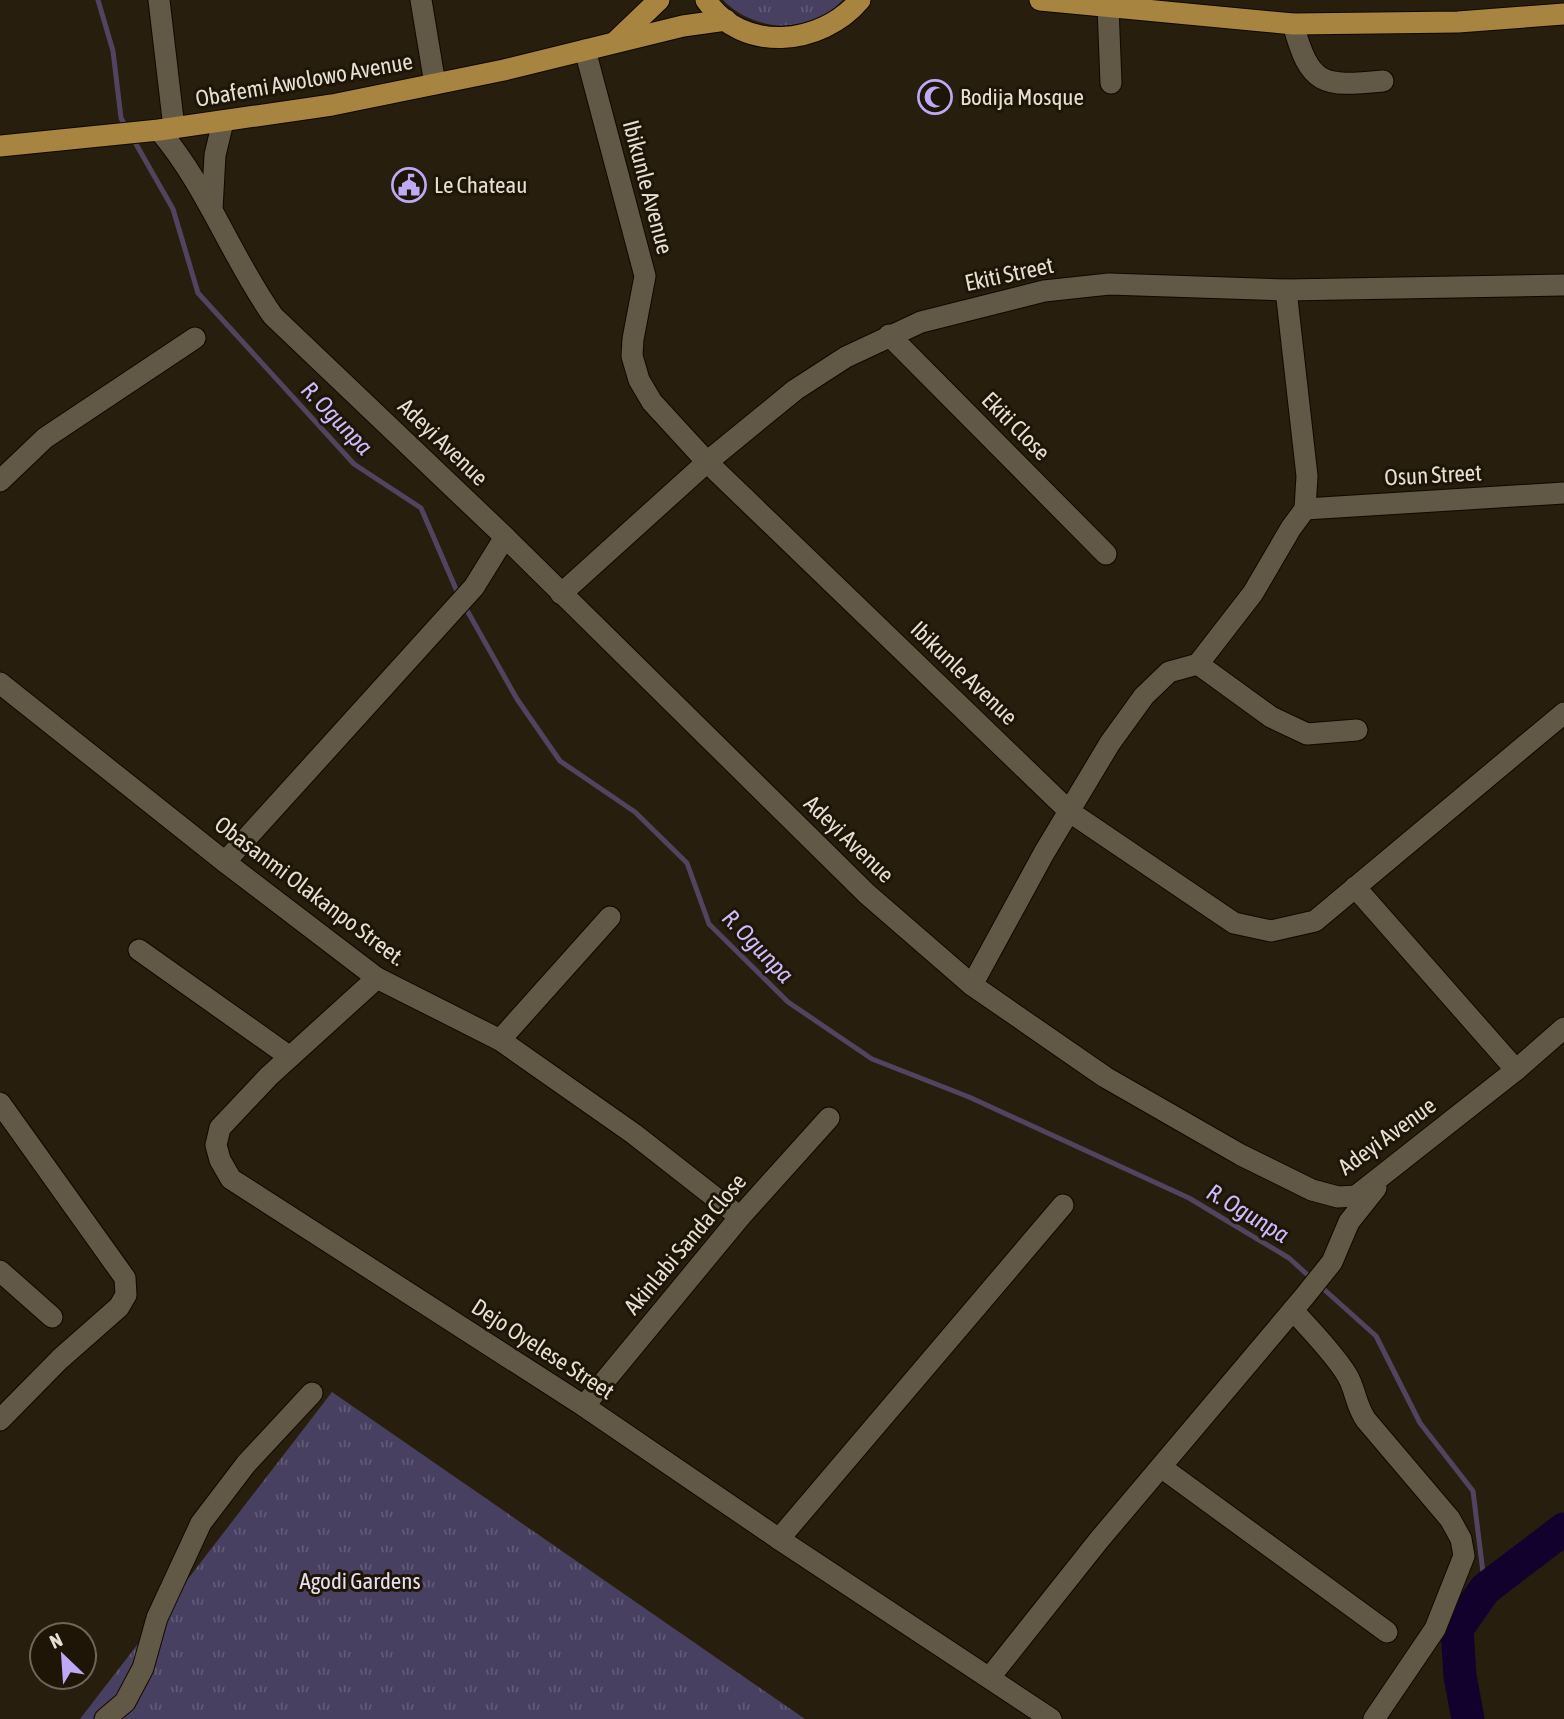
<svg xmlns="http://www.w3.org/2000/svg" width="1564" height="1719" font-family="'Asap Condensed',sans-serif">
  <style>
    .park { fill: url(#park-tufts) }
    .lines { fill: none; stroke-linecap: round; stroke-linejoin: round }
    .stream { stroke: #52445f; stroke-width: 5 }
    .river { stroke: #13012d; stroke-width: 33 }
    .minor-casing { stroke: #100800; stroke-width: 23 }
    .major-casing { stroke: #100800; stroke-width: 23 }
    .minor { stroke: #625846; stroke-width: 21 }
    .major { stroke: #a88441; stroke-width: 21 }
    .labels { text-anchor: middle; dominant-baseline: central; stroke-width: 6; stroke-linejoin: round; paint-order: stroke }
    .street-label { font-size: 23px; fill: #e5dfd5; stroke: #1e1506 }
    .poi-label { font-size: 23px; fill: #e5dfd5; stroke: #1e1506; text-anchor: start }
    .park-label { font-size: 23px; fill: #e5e1f2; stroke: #1e1506 }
    .water-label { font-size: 24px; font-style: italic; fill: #cdbcfe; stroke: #1e1506 }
  </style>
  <defs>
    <pattern id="park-tufts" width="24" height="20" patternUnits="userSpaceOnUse" patternTransform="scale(1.75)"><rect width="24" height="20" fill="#484060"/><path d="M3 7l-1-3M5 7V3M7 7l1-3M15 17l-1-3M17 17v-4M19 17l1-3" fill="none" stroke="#625b76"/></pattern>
  </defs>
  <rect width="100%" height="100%" fill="#271e0e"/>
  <g class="park">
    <path d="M723,0H843C837,5 832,11 826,14C793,34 749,27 723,0Z"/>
    <path d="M332,1392L805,1719H80Z"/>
  </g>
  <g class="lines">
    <g class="stream">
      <path d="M98,0L113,51L121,118L127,129"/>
      <path d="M132,137L173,209L198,293L354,464L421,508L459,596"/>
      <path d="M464,605L517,699L560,761L635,812L687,863L709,924L788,1002L872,1059L969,1097L1189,1198L1289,1258L1311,1278"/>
      <path d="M1318,1284L1376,1336L1420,1423L1473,1491L1485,1589"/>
    </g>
    <path class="river" d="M1468,1719L1460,1676L1457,1629L1485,1589L1564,1529"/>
    <g class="minor-casing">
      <g id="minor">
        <path d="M159,0L174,128"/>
        <path d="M421,0L435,84"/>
        <path d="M1108,7L1111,83"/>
        <path d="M1293,24C1310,86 1322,87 1383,81"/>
        <path d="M585,50L645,276L633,339L632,356L639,380L652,402L707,462L1070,812L1234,923L1271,931L1315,921L1564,713"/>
        <path d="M159,130C208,188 230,255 273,316L505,537L867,894L972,985L1105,1077L1241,1155L1312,1190L1338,1197L1356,1196L1516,1070L1564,1028"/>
        <path d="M212,209L215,155L223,122"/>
        <path d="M889,335L1106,554"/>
        <path d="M0,481L45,438L195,338"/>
        <path d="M1305,509L1564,493"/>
        <path d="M561,594L707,462L795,390L846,357L921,322L1044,291L1109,284L1286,290L1564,285"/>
        <path d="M1198,664L1271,717L1307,734L1357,730"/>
        <path d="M0,683L225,862L377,978L500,1040L634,1134L740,1217"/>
        <path d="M225,862L474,587L505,537"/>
        <path d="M1355,887L1516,1070"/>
        <path d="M139,950L290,1057"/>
        <path d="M377,978L269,1076L220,1128L216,1145L220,1160L231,1179L584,1406L779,1539L1051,1719"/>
        <path d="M972,985L1044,853L1110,743L1144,696L1169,672L1198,664L1253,593L1291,528L1305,509L1307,476L1286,290"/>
        <path d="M500,1040L610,917"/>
        <path d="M0,1103L125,1278L126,1295L119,1307L60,1359L0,1420"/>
        <path d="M0,1271L52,1317"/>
        <path d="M1293,1310C1311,1331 1333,1352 1347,1375C1356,1390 1355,1404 1366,1420L1450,1519L1461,1539L1464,1556L1435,1629L1374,1719"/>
        <path d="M584,1406L740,1217L829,1118"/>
        <path d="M1161,1467L1387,1632"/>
        <path d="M779,1539L1063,1205"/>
        <path d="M990,1677L1099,1540L1304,1297L1332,1262L1349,1222L1376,1188"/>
        <path d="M105,1719L125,1702L143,1668L157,1618L201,1523L246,1464L312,1393"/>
      </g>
    </g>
    <g class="major-casing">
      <g id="major">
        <path d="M706,0C742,54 821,46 860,0"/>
        <path d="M1040,0L1293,24L1458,22L1564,14"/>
        <path d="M615,42L659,0"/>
        <path d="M0,146L159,130L332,105L504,70L683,26L726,20"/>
      </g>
    </g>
    <use href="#minor" class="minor"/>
    <use href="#major" class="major"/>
  </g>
  <defs>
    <g id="mosque-ring" transform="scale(1.75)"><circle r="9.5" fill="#1e1506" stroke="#bea9f5" stroke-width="1.5"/><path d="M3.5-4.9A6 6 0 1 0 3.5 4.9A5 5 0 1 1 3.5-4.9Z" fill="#bea9f5"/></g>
    <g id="civic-ring" transform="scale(1.75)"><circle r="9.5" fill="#1e1506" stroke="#bea9f5" stroke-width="1.5"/><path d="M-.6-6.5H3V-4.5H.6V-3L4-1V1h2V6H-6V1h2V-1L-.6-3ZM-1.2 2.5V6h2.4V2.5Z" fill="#bea9f5"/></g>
  </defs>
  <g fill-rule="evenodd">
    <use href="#mosque-ring" x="935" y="97"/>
    <use href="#civic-ring" x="409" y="185"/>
  </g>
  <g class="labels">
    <g class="street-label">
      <text transform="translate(304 80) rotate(-10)">Obafemi Awolowo Avenue</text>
      <text transform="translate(648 187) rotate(75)">Ibikunle Avenue</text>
      <text transform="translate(1009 274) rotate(-12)">Ekiti Street</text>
      <text transform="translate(1016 426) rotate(45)">Ekiti Close</text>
      <text transform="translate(443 442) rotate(44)">Adeyi Avenue</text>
      <text transform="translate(1433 475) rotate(-3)">Osun Street</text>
      <text transform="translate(964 673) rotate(44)">Ibikunle Avenue</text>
      <text transform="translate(849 839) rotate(44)">Adeyi Avenue</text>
      <text transform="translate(310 891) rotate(37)">Obasanmi Olakanpo Street.</text>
      <text transform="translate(1387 1136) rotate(-36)">Adeyi Avenue</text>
      <text transform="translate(685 1244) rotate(-50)">Akinlabi Sanda Close</text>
      <text transform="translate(543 1349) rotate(33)">Dejo Oyelese Street</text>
    </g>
    <g class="poi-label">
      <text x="960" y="97">Bodija Mosque</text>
      <text x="434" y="185">Le Chateau</text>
    </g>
    <g class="park-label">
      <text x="360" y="1581">Agodi Gardens</text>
    </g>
    <g class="water-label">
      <text transform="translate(337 418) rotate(46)">R. Ogunpa</text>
      <text transform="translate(758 946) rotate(46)">R. Ogunpa</text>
      <text transform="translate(1248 1213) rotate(31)">R. Ogunpa</text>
    </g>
  </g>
  <g transform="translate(63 1656) rotate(335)"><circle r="33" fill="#1e1506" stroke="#6e6659" stroke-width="2"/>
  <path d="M0-5L12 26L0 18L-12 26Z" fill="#bea9f5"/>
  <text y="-10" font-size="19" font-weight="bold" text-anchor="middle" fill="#e5dfd5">N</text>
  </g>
</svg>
